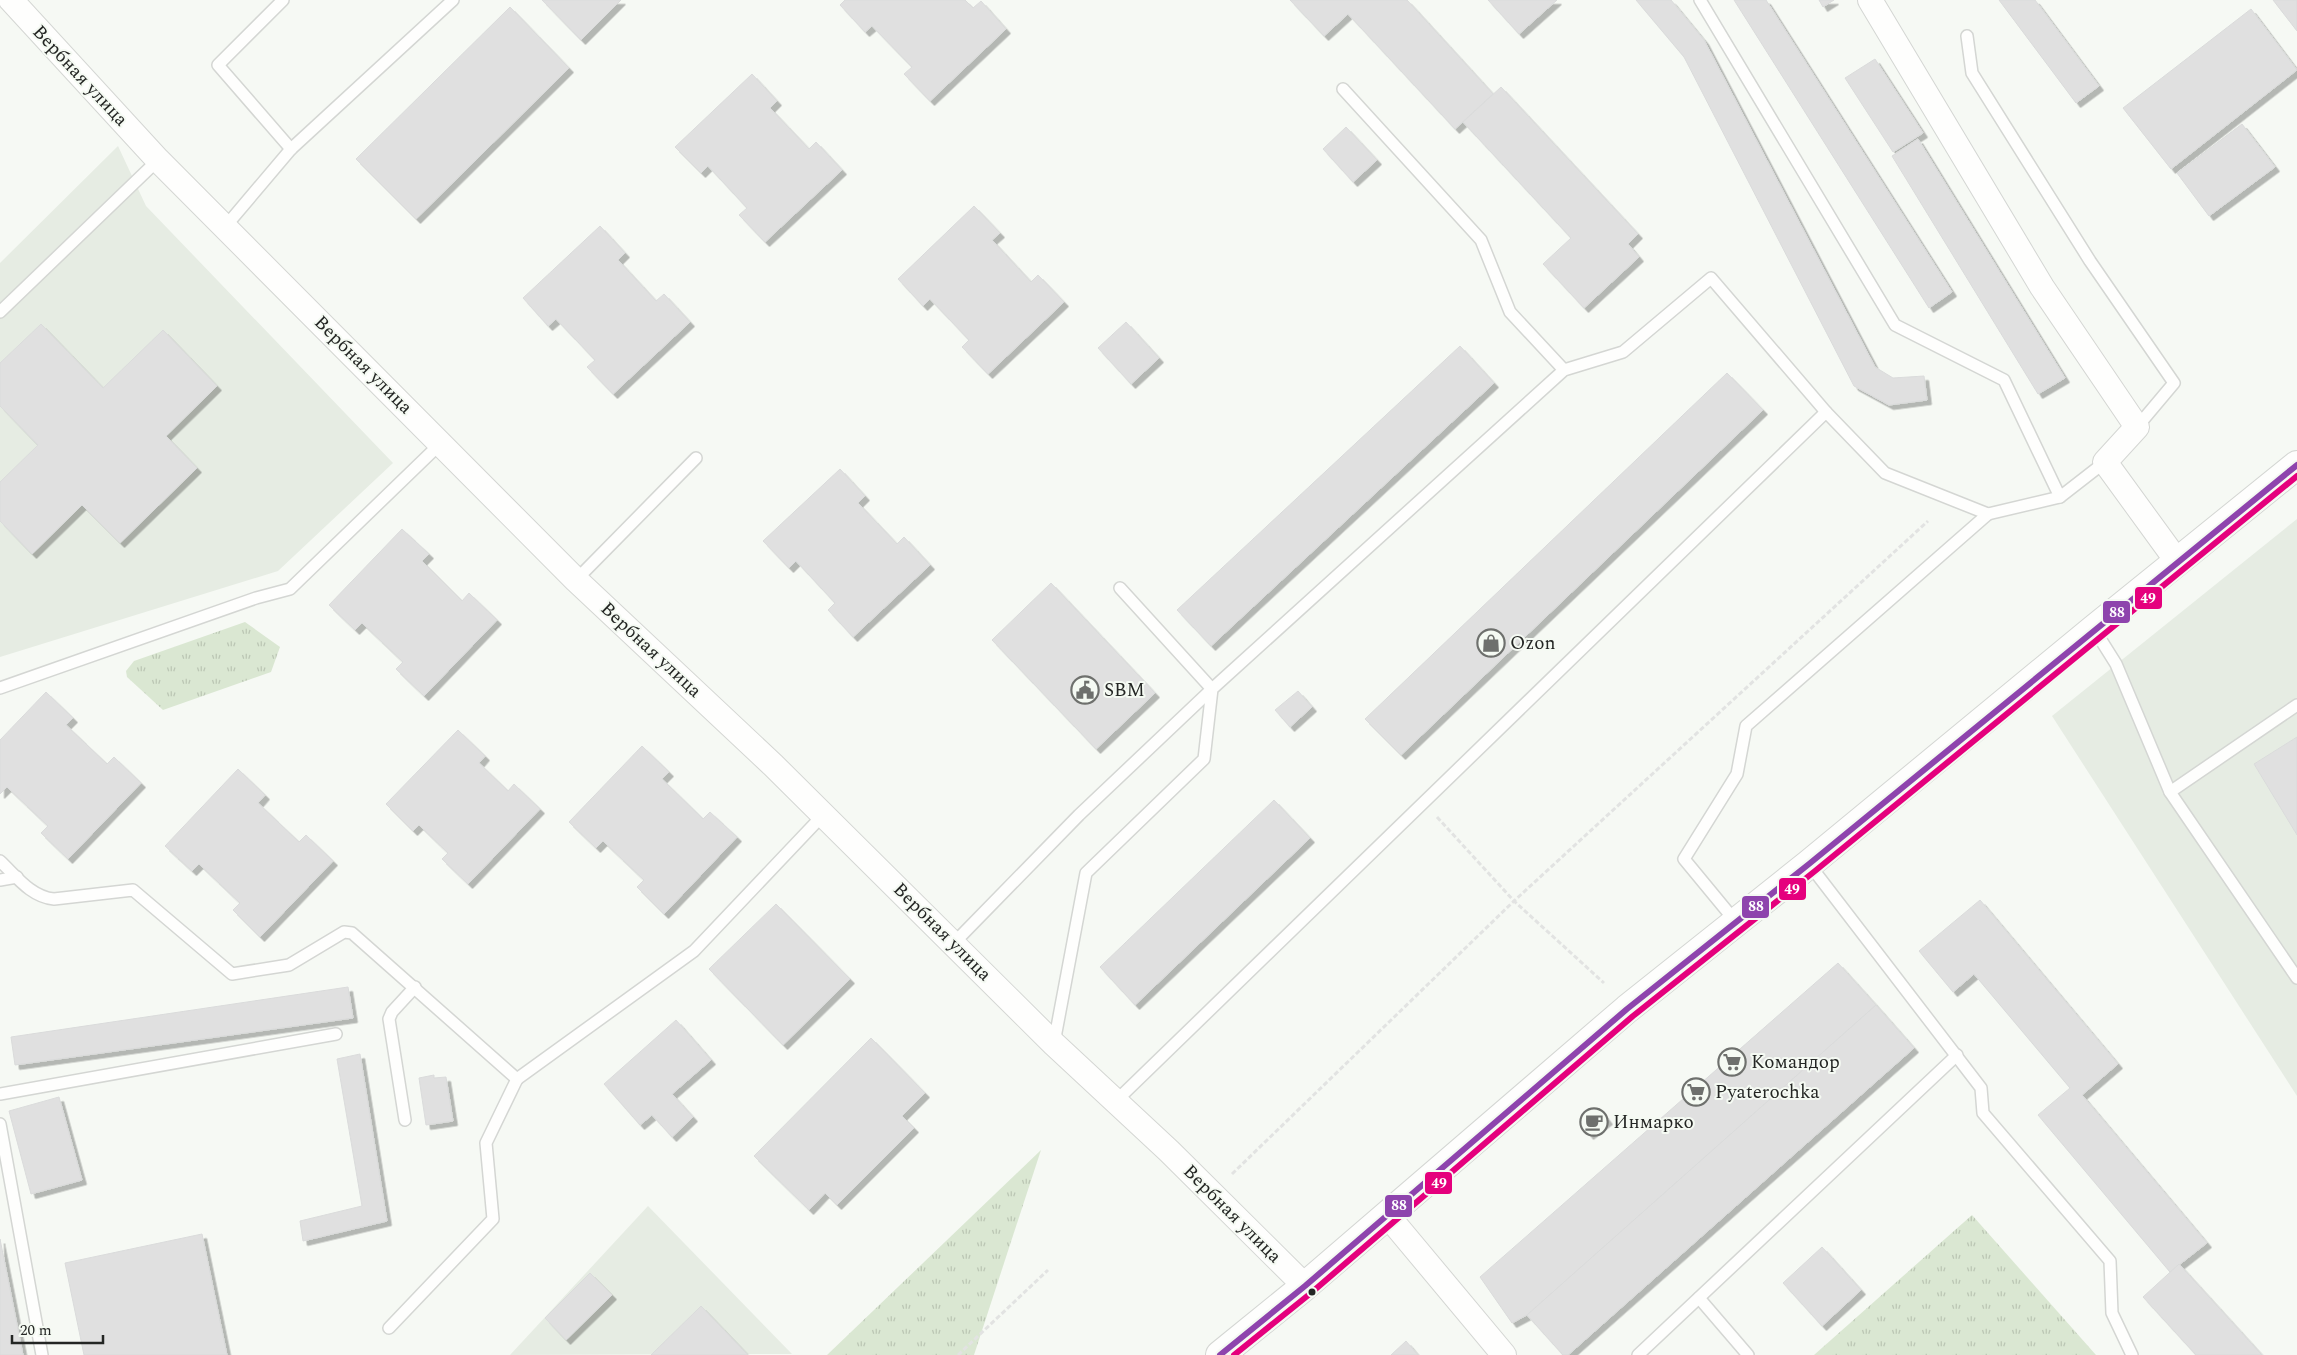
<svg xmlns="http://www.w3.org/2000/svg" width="2297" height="1355" font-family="Spectral,serif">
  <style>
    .built { fill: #e6ece3 }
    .grass { fill: url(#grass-tufts) }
    .building { fill: #e0e0e0; stroke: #dadbdb; filter: url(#shadow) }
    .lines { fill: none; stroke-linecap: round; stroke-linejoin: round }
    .lane-casing { stroke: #d4d6d3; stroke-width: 14 }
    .street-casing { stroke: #d4d6d3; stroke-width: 26 }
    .secondary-casing { stroke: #d4d6d3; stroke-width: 30 }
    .path { stroke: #e2e3e2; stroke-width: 3; stroke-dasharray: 5 2.5; stroke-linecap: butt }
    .lane { stroke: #fefefd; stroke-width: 11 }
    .street { stroke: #fefefd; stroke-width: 24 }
    .secondary { stroke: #fefefd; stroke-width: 28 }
    .bus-1-casing { stroke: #f5faf3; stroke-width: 10 }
    .bus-2-casing { stroke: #f5faf3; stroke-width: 10 }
    .bus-1 { stroke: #8e44ad; stroke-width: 6 }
    .bus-2 { stroke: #e5007d; stroke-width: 6 }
    .bus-dot { fill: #242624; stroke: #f5faf3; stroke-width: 2 }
    .labels { text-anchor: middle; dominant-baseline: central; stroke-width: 4; stroke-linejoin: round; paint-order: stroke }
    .street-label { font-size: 19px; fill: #242624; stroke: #f5faf3 }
    .poi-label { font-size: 19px; fill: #242624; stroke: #f5faf3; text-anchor: start }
    .line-badge { stroke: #f5faf3; stroke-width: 2 }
    .badge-label { font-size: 14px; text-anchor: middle; font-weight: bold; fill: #fff }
  </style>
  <defs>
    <pattern id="grass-tufts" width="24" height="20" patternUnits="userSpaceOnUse" patternTransform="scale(1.25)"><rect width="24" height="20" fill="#dae7d2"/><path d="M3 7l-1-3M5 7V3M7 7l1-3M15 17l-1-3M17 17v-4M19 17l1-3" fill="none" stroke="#bbc6b4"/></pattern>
    <filter id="shadow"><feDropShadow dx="4.5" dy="4.5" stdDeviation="0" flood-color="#0004"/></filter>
  </defs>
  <rect width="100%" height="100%" fill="#f6f9f4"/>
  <g class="built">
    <path d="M118,146L146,206L393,463L278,571L0,657V263Z"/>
    <path d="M2297,519V1096L2052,716Z"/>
    <path d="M648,1206L792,1354L510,1355Z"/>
  </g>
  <g class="grass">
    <path d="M245,622L280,647L271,672L163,710L127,677L126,671L134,661Z"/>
    <path d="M1041,1150L974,1355H827Z"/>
    <path d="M1972,1215L2096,1355H1814Z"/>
  </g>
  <g class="building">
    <path d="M542,0H621L581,40Z"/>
    <path d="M845,0H965L973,8L981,1L1006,29L930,101L904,74L912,67L872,26L865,32L840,5Z"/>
    <path d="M1290,0H1407L1493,94L1455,129L1348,14L1324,36Z"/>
    <path d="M1488,0H1557L1519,34Z"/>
    <path d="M1636,0H1671L1704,40L1875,367L1893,378L1924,376L1927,400L1889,405L1854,386L1684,57Z"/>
    <path d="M1734,0H1766L1952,292L1929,308Z"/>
    <path d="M1819,0H1834L1823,7Z"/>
    <path d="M1999,0H2035L2099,86L2076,103Z"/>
    <path d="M2273,0H2297V31Z"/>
    <path d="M510,7L569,68L416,219L356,159Z"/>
    <path d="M2251,9L2297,70L2171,169L2123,108Z"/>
    <path d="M1875,59L1923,133L1893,152L1845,78Z"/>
    <path d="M752,74L777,101L770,108L809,149L816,142L842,170L765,242L739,215L747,208L708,166L701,173L675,147Z"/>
    <path d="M1501,87L1638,234L1628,244L1639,257L1584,308L1543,264L1571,238L1463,122Z"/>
    <path d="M2242,124L2275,167L2209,216L2177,173Z"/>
    <path d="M1346,127L1377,160L1353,182L1323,149Z"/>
    <path d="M1918,139L2065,378L2038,394L1892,156Z"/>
    <path d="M974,206L1000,233L992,240L1031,282L1038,275L1064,302L988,374L962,347L969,340L930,299L923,306L898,279Z"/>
    <path d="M600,226L625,253L618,260L656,301L664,294L690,322L613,394L587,367L595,360L556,319L548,326L523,298Z"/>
    <path d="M1126,322L1159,358L1131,384L1098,348Z"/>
    <path d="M41,324L103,388L163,330L217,386L166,436L197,468L120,543L82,505L32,554L0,521V482L38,445L0,406V363Z"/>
    <path d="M1460,346L1494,383L1211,646L1177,610Z"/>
    <path d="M1727,373L1763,410L1401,755L1365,719Z"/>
    <path d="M840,469L865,496L858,503L897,544L904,537L930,565L853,637L828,610L835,603L796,561L789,568L763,541Z"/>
    <path d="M402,529L429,554L422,561L462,601L469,593L497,620L424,696L396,669L403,662L362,623L355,630L329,605Z"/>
    <path d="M1051,583L1155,693L1096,749L992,640Z"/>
    <path d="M1298,691L1312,707L1290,727L1275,710Z"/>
    <path d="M46,692L73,718L66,725L107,764L114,757L141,783L68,859L41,833L48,826L7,787L0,794V740Z"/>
    <path d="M458,730L485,756L479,763L508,791L514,784L540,809L468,884L442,859L448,853L419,825L413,831L386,804Z"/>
    <path d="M2297,737V835L2254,764Z"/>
    <path d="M642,746L669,772L662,779L703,819L710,812L737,837L664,914L637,887L644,880L603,841L596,848L569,822Z"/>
    <path d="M238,769L265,795L258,803L299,842L306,835L333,861L260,937L233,910L240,903L199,864L192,871L165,846Z"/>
    <path d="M1274,800L1310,838L1135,1005L1100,967Z"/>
    <path d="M1980,900L2118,1064L2082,1095L2207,1243L2170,1272L2038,1115L2070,1088L1974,974L1953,992L1919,951Z"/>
    <path d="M776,904L850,979L783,1045L709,969Z"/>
    <path d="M1838,963L1876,1005L1527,1315L1512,1323L1480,1277Z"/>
    <path d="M348,987L353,1018L15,1065L11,1037Z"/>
    <path d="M1876,1005L1914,1048L1568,1355H1563L1527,1315Z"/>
    <path d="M676,1020L711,1060L672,1094L693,1117L672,1137L652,1115L640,1125L604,1084Z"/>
    <path d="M871,1038L925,1093L902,1116L914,1128L837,1205L825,1193L809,1210L754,1156Z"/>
    <path d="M360,1054L387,1221L303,1241L300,1221L362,1206L337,1059Z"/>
    <path d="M434,1075V1078L446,1077L453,1121L426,1125L419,1078Z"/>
    <path d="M59,1097L82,1180L31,1194L9,1111Z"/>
    <path d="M1599,1108L1608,1120L1589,1135L1580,1123Z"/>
    <path d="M202,1234L227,1355H84L65,1263Z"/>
    <path d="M0,1239L23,1355H0Z"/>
    <path d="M1822,1247L1861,1290L1822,1326L1783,1283Z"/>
    <path d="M2179,1264L2262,1355H2196L2143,1297Z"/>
    <path d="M590,1273L612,1295L566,1340L545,1318Z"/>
    <path d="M701,1306L748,1355H651Z"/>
    <path d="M1406,1341L1418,1355H1391Z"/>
  </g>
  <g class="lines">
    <g class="lane-casing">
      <g id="lane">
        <path d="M283,0L218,65L291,149"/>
        <path d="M1700,0L1895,325L2004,380L2060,497"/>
        <path d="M1967,36L1972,73L2090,261L2174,383L2137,427"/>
        <path d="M1343,89L1481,240L1510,312L1564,370"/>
        <path d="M225,227L291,149L453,0"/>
        <path d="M0,312L158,160"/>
        <path d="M576,580L696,458"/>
        <path d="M2094,629L2116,664L2170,792L2297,978"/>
        <path d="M0,688L256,598L290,589L441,443"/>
        <path d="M2170,792L2297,705"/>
        <path d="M0,861C16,876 31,897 54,899L133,890L232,974L289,965L344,932L352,933L517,1079L694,951L823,815"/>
        <path d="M1809,864L1981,1088L1983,1113L2110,1261L2112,1313L2132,1355"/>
        <path d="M0,880L17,877"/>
        <path d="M1736,922L1684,859L1737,774L1746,726L1988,514"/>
        <path d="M954,943L1079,815L1212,689L1120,588"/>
        <path d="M1054,1043L1086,873L1204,759L1212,689L1564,370L1623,352L1711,278L1826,412"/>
        <path d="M0,1094L336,1034"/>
        <path d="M1116,1101L1826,412L1885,473L1988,514L2060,497L2105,462"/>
        <path d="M405,1120L389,1019L392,1012L415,987"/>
        <path d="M0,1124L42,1355"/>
        <path d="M1699,1298L1748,1355"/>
        <path d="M389,1328L493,1219L486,1143L517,1079"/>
        <path d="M1638,1355L1957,1055"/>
      </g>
    </g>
    <g class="street-casing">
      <g id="street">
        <path d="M11,0L158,160L576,580L773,765L1054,1044L1169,1151L1305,1286"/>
        <path d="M1870,0L2042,287L2137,427L2105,462L2177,561"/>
        <path d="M1388,1216L1504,1355"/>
      </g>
    </g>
    <g class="secondary-casing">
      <path id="secondary" d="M1220,1355L1305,1286L1627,1009L1809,864L2094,629L2297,465"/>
    </g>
    <g class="path">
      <path d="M1437,817L1514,901L1604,983"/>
      <path d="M1232,1174L1514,901L1928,521"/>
      <path d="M958,1355L1048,1270"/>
    </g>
    <use href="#lane" class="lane"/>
    <use href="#street" class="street"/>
    <use href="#secondary" class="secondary"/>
    <g class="bus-1-casing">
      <path id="bus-1" d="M1220,1355L1305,1286L1627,1009L1809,864L2297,465"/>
    </g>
    <g class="bus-2-casing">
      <path id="bus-2" d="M1234,1355L1311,1293L1633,1016L1815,871L2297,476"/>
    </g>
    <use href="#bus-1" class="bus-1"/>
    <use href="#bus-2" class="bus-2"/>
  </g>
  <defs>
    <g id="shop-ring" transform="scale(1.4375)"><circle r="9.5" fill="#f5faf3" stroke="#6e706d" stroke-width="1.5"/><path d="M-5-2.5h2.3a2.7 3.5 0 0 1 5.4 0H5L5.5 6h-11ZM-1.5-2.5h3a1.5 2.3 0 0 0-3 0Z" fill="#6e706d"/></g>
    <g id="civic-ring" transform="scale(1.4375)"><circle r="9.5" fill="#f5faf3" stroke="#6e706d" stroke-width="1.5"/><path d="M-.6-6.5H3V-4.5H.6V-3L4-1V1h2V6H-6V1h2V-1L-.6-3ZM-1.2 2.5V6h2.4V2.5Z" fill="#6e706d"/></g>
    <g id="supermarket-ring" transform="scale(1.4375)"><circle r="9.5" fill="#f5faf3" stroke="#6e706d" stroke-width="1.5"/><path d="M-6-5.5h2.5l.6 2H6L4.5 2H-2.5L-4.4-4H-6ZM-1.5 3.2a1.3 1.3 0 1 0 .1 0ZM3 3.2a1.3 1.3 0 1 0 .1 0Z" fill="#6e706d"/></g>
    <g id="cafe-ring" transform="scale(1.4375)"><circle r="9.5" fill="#f5faf3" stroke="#6e706d" stroke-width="1.5"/><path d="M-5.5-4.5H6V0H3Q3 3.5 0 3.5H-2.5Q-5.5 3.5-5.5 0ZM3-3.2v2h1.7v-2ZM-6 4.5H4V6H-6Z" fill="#6e706d"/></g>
  </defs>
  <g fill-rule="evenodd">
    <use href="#shop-ring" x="1491" y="643"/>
    <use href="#civic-ring" x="1085" y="690"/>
    <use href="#supermarket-ring" x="1732" y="1062"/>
    <use href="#supermarket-ring" x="1696" y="1092"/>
    <use href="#cafe-ring" x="1594" y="1122"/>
  </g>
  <circle class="bus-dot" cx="1312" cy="1292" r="4.5"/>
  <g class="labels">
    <g class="street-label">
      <text transform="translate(80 76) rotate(47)">Вербная улица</text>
      <text transform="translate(363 365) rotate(45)">Вербная улица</text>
      <text transform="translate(651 650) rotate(43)">Вербная улица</text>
      <text transform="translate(942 932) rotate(45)">Вербная улица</text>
      <text transform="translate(1232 1214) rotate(45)">Вербная улица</text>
    </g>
    <g class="poi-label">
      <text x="1510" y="643">Ozon</text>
      <text x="1104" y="690">SBM</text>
      <text x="1751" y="1062">Командор</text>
      <text x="1715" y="1092">Pyaterochka</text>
      <text x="1613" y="1122">Инмарко</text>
    </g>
  </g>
  <g class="line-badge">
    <rect x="2134" y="586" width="29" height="24" rx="5" fill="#e5007d"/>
    <rect x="2102" y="600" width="29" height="24" rx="5" fill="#8e44ad"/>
    <rect x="1778" y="877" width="29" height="24" rx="5" fill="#e5007d"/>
    <rect x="1741" y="895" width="29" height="24" rx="5" fill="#8e44ad"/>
    <rect x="1424" y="1171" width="29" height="24" rx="5" fill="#e5007d"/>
    <rect x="1384" y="1194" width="29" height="24" rx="5" fill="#8e44ad"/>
  </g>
  <g class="badge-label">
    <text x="2148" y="603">49</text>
    <text x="2117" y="617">88</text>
    <text x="1792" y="894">49</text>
    <text x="1756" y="911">88</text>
    <text x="1439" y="1188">49</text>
    <text x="1399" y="1210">88</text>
  </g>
  <path d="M12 1335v8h91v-8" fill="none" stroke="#242624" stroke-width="2.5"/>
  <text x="20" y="1335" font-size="15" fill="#242624" stroke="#f5faf3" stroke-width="4" paint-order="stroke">20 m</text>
</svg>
